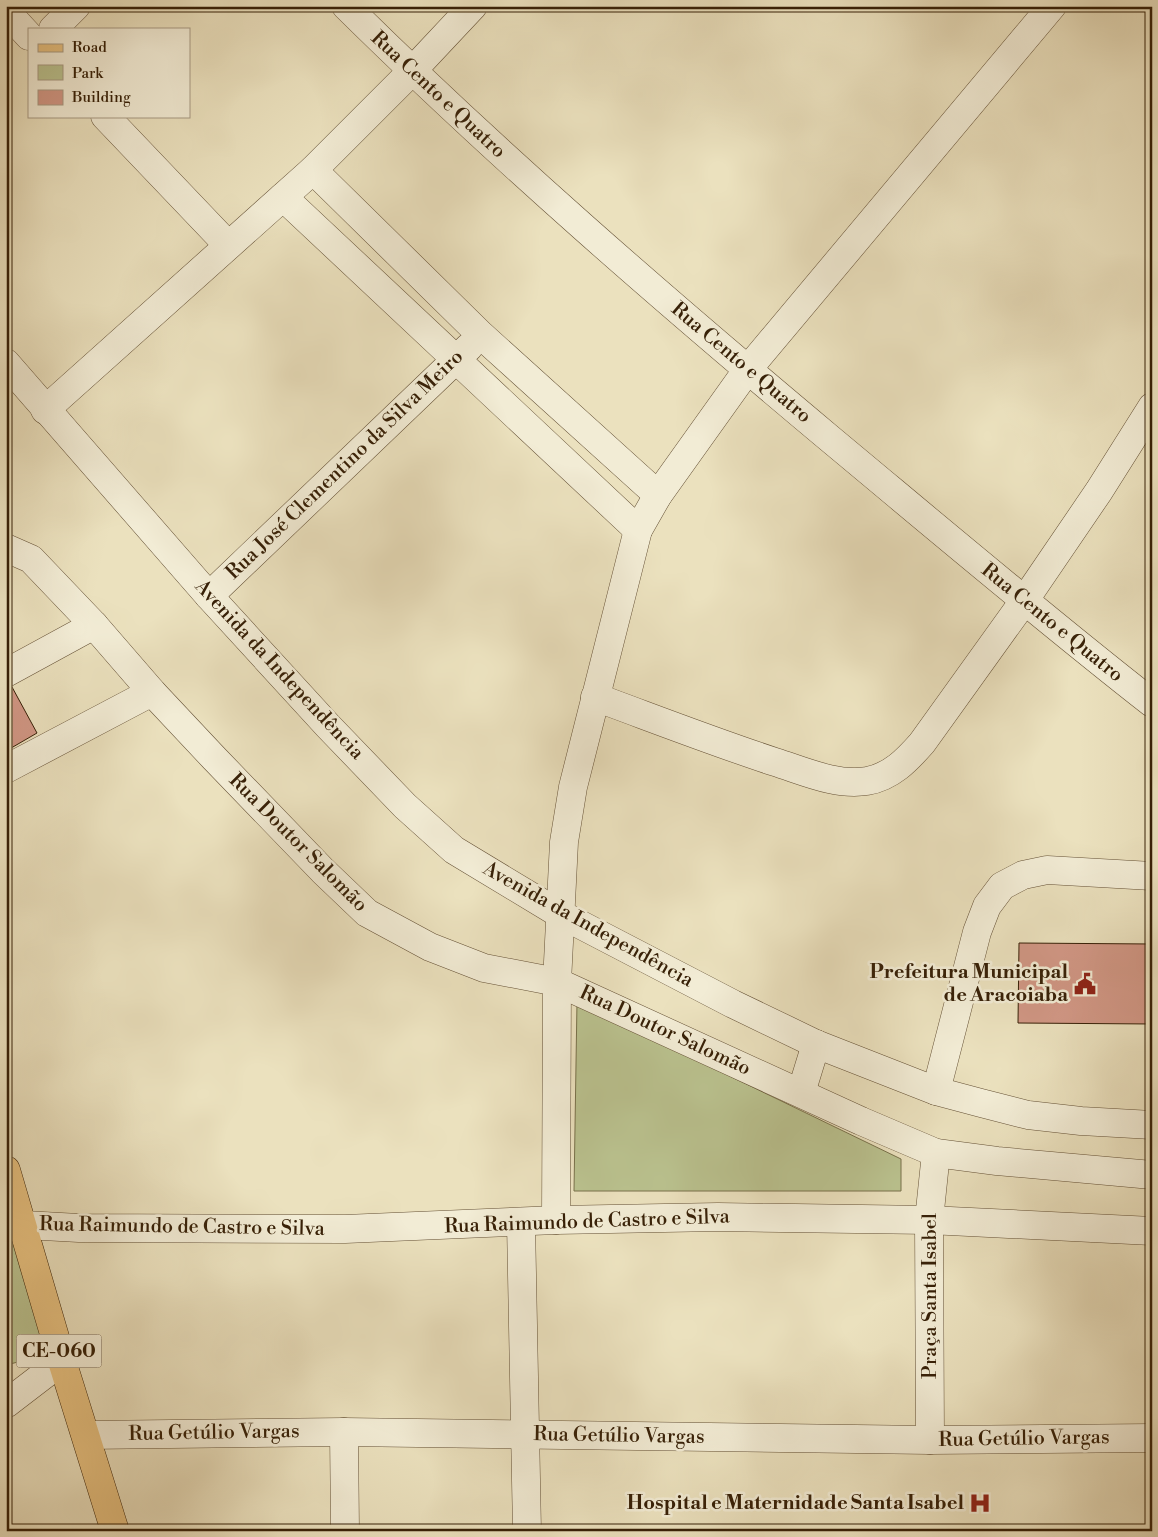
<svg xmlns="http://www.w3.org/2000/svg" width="1158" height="1537" font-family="'Libre Bodoni',serif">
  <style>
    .green { fill: #bac28f; stroke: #78714b }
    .building { fill: #d19785; stroke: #372007 }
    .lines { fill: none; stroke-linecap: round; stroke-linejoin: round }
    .street-casing { stroke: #645035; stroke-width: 29 }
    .primary-casing { stroke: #372007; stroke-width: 29 }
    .street { stroke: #f2ecd5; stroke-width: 28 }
    .primary { stroke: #e6c07f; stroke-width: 28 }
    .labels { text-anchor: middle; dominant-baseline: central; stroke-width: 5; stroke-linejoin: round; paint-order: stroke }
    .shield { fill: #f2ecd5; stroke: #6f5d45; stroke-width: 1 }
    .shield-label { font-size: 19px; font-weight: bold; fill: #372007 }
    .street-label { font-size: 20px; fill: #372007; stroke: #f2ecd5 }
    .poi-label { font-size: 20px; font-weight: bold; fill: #372007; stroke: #f2ecd5; text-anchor: end }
  </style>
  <rect width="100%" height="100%" fill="#ebe1be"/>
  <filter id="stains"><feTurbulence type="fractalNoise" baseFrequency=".004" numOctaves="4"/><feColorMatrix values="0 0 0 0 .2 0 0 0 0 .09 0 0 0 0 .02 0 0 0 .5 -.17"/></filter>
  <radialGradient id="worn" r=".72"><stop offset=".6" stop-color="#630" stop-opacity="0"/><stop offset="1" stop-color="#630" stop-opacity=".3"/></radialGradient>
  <g class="green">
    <path d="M577,1002L901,1159V1191H574Z"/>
    <path d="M15,1242L50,1354L6,1365V1244Z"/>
  </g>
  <g class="building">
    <path d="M12,687L37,733L6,751V690Z"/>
    <path d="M1019,943L1152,944V1024L1018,1023Z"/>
  </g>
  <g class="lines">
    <g class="street-casing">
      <g id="street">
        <path d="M346,6C500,158 663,299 829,438C936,527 1042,617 1152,703"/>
        <path d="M6,11L29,36"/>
        <path d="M53,29L76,6"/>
        <path d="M105,116L228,245"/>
        <path d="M313,170L481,335L658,495"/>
        <path d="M283,197L638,530"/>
        <path d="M6,363L209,596L328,726L405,806L454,850L560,914L733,1004L816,1044L936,1091L981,1103L1028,1115L1081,1121L1152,1125"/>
        <path d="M45,410L313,170L412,71L473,6"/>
        <path d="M6,548L31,559L94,625L152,692L214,758L323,871L367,913L430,947L484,968L557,982L861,1121L936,1153L997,1161L1152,1175"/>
        <path d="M209,596L469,347"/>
        <path d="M6,673L94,625"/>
        <path d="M595,697C655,719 714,742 775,762C804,771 836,786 867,781C891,777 907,760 922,743L1024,601L1099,491L1152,407"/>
        <path d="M6,769L152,692"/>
        <path d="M936,1091L977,932L987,906L1002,886L1023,875L1047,870L1152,876"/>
        <path d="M801,1093L816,1044"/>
        <path d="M556,1220L557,982L564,842L573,787L638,530L658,495L748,369L1052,6"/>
        <path d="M521,1223L527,1531"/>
        <path d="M6,1224L79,1228L345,1229L556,1220L718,1217L929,1220L1152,1231"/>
        <path d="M6,1404L62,1361"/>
        <path d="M344,1432L345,1531"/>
        <path d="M86,1435L344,1432L930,1440L1152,1438"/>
        <path d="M930,1440L929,1220L936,1153"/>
      </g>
    </g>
    <g class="primary-casing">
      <path id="primary" d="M6,1170L62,1361L115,1531"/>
    </g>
    <use href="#street" class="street"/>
    <use href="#primary" class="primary"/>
  </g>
  <defs>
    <g id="civic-bare" transform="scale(1.725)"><path d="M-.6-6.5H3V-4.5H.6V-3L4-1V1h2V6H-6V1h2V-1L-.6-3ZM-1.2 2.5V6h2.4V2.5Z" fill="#8f2418" stroke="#f2ecd5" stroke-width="2.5" paint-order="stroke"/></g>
    <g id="hospital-bare" transform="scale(1.725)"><path d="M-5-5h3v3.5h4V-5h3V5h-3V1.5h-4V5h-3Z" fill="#8f2418" stroke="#f2ecd5" stroke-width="2.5" paint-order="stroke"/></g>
  </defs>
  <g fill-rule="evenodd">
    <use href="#civic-bare" x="1085" y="984"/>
    <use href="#hospital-bare" x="980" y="1503"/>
  </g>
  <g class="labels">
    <rect class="shield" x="16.5" y="1334.5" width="85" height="33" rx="4"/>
    <g class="shield-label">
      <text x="59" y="1351">CE-060</text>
    </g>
    <g class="street-label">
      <text transform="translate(438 95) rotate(43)">Rua Cento e Quatro</text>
      <text transform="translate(741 363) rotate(40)">Rua Cento e Quatro</text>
      <text transform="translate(345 465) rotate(-44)">Rua José Clementino da Silva Meiro</text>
      <text transform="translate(1052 623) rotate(39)">Rua Cento e Quatro</text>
      <text transform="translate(279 670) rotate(47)">Avenida da Independência</text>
      <text transform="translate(298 843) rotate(45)">Rua Doutor Salomão</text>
      <text transform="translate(588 925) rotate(29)">Avenida da Independência</text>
      <text transform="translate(665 1031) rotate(25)">Rua Doutor Salomão</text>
      <text transform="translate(587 1222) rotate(-2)">Rua Raimundo de Castro e Silva</text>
      <text transform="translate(182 1227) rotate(1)">Rua Raimundo de Castro e Silva</text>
      <text transform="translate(930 1296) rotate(-90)">Praça Santa Isabel</text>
      <text transform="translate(214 1433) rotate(-1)">Rua Getúlio Vargas</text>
      <text transform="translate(619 1436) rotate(1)">Rua Getúlio Vargas</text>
      <text transform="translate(1024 1439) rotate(-1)">Rua Getúlio Vargas</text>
    </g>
    <g class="poi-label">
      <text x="1068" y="972">Prefeitura Municipal<tspan x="1068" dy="23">de Aracoiaba</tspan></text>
      <text x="964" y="1503">Hospital e Maternidade Santa Isabel</text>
    </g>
  </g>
  <rect width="1158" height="1537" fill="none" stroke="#ebe1be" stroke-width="25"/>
  <rect x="8" y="8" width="1143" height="1522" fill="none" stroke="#372007" stroke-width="2.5"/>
  <rect x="12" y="12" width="1133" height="1512" fill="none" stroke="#372007"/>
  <rect x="28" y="28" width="162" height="90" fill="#f2ecd5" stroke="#a79a83"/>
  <rect x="38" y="44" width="25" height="8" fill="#e6c07f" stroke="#a79a83"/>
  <text x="72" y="52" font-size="15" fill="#372007">Road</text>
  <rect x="38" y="65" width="25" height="15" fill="#bac28f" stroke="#a79a83"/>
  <text x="72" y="78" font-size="15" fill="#372007">Park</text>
  <rect x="38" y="90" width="25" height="15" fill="#d19785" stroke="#a79a83"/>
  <text x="72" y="102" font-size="15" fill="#372007">Building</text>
  <rect width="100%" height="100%" filter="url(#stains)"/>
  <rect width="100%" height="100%" fill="url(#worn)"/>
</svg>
